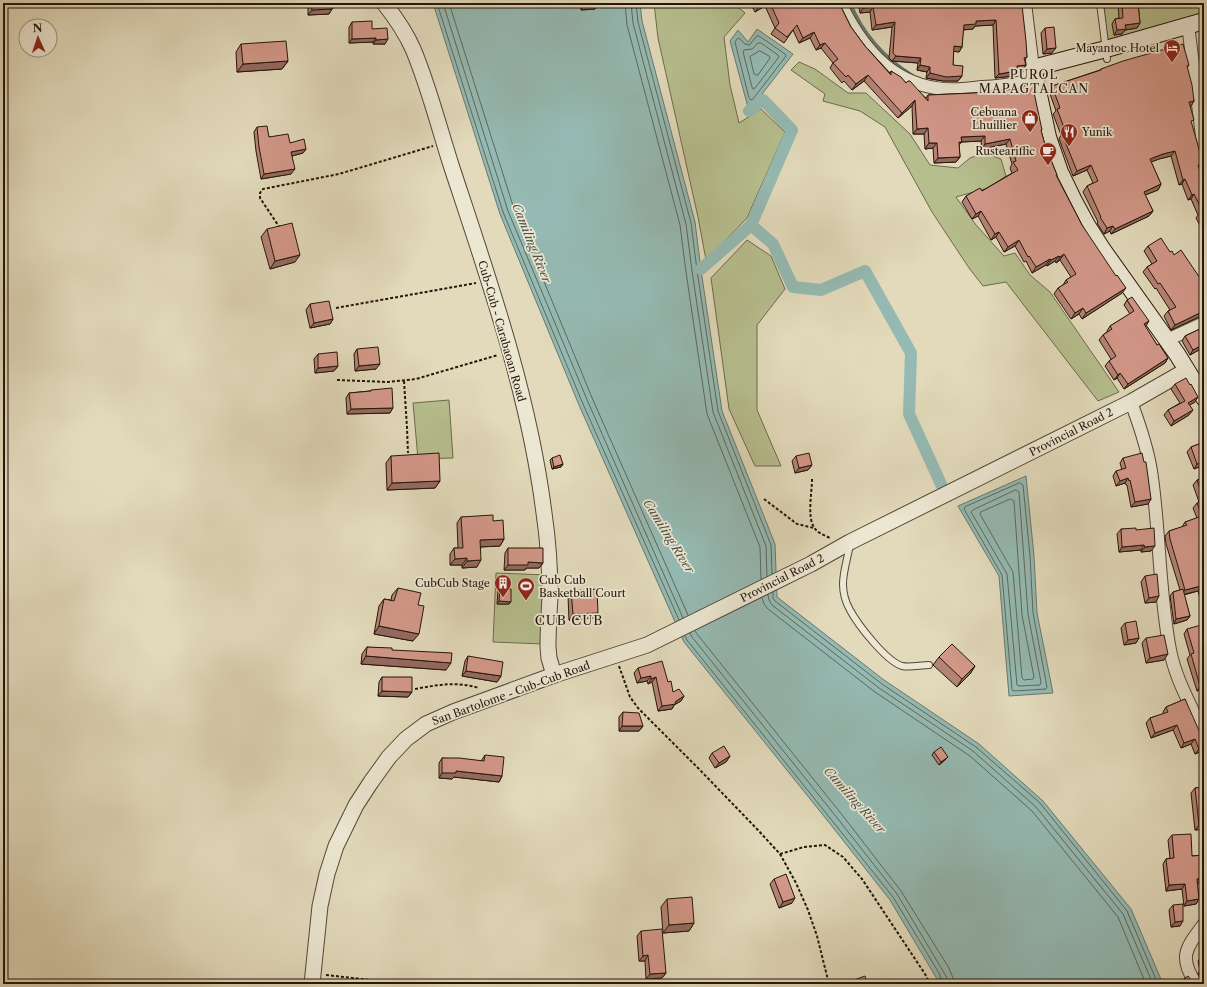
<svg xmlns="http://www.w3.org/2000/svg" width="1207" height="987" font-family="'Libre Caslon Text',serif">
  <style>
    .green { fill: #b6be8e; stroke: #6c6a4c }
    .water { fill: #95bab3; stroke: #67786f }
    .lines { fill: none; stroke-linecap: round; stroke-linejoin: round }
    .shore { stroke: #5c685e; stroke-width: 1 }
    .stream { stroke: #67786f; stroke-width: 3.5 }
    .canal { stroke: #95bab3; stroke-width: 12 }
    .service-casing { stroke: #534636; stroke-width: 8 }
    .minor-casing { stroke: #534636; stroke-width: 14 }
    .tertiary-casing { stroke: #534636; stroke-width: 17 }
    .secondary-casing { stroke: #23150a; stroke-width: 18 }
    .path { stroke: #23150a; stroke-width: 2; stroke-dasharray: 3 2; stroke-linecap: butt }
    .service { stroke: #ece7d3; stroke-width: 6 }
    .minor { stroke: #ece7d3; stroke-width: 12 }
    .tertiary { stroke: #ece7d3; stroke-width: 15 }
    .secondary { stroke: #ece7d3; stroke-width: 16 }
    .wall { fill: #b58376; stroke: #23150a }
    .shaded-wall { fill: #946a60; stroke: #23150a }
    .building { fill: #d39889; stroke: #23150a }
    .labels { text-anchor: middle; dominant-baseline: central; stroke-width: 3.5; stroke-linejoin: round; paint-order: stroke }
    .poi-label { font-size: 11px; fill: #23150a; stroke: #ece7d3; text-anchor: end }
    .street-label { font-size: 11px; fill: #23150a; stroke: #ece7d3 }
    .neighbourhood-label { font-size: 12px; letter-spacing: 1px; fill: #23150a; stroke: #ece7d3 }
    .water-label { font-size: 12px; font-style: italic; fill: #4b4f45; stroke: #ece7d3 }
    .quarter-label { font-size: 13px; letter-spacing: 1px; fill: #23150a; stroke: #ece7d3 }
  </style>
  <rect width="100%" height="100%" fill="#e2dabb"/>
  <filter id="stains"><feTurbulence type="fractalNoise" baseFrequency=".005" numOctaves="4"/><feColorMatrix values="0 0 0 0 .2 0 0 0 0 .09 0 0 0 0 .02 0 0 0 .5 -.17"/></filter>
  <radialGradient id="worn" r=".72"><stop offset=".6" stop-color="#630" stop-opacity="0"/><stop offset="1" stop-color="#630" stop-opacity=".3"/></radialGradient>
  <g class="green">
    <path d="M654,3H733L745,13L724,37L730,85L739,123L761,109L785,132L747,218L706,260L698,217L658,38Z"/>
    <path d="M1102,3H1204V16L1108,46Z"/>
    <path d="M799,62L815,69L848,93H866L910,134L930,165L958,168L970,158L984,153L1001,159L1006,176L991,187L956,197L976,225L1004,256L1015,253L1030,275L1050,292L1119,392L1098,401L1006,282L983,286L969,268L932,212L885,127L860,111L823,101L825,94L791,70Z"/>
    <path d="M747,240L771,256L785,289L757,325V410L781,466H755L729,409L711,278Z"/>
    <path d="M449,400L453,458L418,459L413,403Z"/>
    <path d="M496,573L547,575L544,644L493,642Z"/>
  </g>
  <g class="water">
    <path d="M433,3H640L642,21L695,222L701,270L722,411L775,544L777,597L884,680L979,744L1043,801L1131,909L1163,984H940L890,900L831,825L684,642L579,405L500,214Z"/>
    <path d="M757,29L793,54L749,111L730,41L738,30L748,42Z"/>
    <path d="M1026,476L1034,556L1037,613L1053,693L1009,696L999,576L958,506Z"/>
  </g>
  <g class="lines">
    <g class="shore">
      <path d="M437,3L503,212L583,404L679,620"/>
      <path d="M443,3L508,211L588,402L683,618"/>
      <path d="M449,3L514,209L593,400L688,615"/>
      <path d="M625,3L627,25L680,225L686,272L707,414L760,547L761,579"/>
      <path d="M631,3L633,23L686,224L692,271L713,412L766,546L767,576"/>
      <path d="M636,3L638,22L691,223L697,270L718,411L771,545L772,574"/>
      <path d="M757,36H759L785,54L786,56L753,99L751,100L749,98L735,42L737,39L739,38L745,44L749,45Z"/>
      <path d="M758,43H761L778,55L779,57L755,88L753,89L752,87L743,52L744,50L752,49Z"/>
      <path d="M760,51L769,56L770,58L758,75H756L754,74L750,57Z"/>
      <path d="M1020,483L1023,485L1030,556L1033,613L1047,687L1046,689L1014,691L1012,690L1002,575L964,509L965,507Z"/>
      <path d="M1016,490L1019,492L1028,614L1041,682L1040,685L1019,686L1017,685L1007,574L971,512L973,510Z"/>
      <path d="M1011,499L1014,501L1022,615L1034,677L1033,679L1024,680L1022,678L1013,572L980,514L981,512Z"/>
      <path d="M773,592V598L775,601L882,684L976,747L1040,803L1127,911L1158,984"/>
      <path d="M768,595L769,600L772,605L879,688L973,751L1036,807L1123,914L1153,984"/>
      <path d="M762,598L764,604L768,609L875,692L970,756L1032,811L1118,917L1146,984"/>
      <path d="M695,631L697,634L843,816L901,891L949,968L953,978L954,984"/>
      <path d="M690,633L692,637L838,819L897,894L943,971L948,980V984"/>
      <path d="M685,636L687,640L834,823L893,897L939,973L943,984"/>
    </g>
    <path class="stream" d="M850,3C863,35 884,58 913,76"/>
    <g class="canal">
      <path d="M749,111L763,100L792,130L751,225"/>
      <path d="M701,269L751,225L773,244L793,287L821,290L865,271L911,353L909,414L941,484"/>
    </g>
    <g class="service-casing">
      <g id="service">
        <path d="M1100,3L1107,59"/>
        <path d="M850,544C848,557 843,571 843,584C843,592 846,603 850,610C858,625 886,661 902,666C910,668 921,665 929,665"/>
      </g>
    </g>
    <g class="minor-casing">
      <g id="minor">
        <path d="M840,3C860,44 888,81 936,88C951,91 967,89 982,87C1000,86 1018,84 1036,79"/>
        <path d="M1025,3L1033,68L1029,74"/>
        <path d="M1188,25L1204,152"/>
        <path d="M1167,340L1204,323"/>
        <path d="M1131,402C1140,426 1149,452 1152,478C1160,535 1159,593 1170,650C1174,671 1183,690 1192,709C1196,719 1199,728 1204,737"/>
        <path d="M1196,984C1178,957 1186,948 1204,924"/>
      </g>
    </g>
    <g class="tertiary-casing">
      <g id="tertiary">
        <path d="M384,3C395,17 406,33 413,49C429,87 439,128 452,168C489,280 529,394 544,513C548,540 550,569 550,597C549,614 548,630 548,647L549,658L554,675"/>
        <path d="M312,984L320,906L327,874L336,846L356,805L371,782L389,757L406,739L426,724L453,712L554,675L647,645L811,564L850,542L1131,402L1187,370"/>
      </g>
    </g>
    <g class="secondary-casing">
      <path id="secondary" d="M1204,21L1106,49L1033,68L1048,137L1060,172L1073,199L1087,225L1103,250L1177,354L1204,398"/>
    </g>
    <g class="path">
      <path d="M280,228L260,198V193L263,189L339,174L433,146"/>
      <path d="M336,308L476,283"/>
      <path d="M337,380L388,382L416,379L498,355"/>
      <path d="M404,381L407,428L408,453"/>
      <path d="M812,479C812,491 807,518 814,527C817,533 824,535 830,538"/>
      <path d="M764,499L797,524L814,528"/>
      <path d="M619,666L630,697L638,708L699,769L757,829L780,854L796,883L808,910L817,936L829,984"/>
      <path d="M415,689C437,685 456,681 479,688"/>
      <path d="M780,854L804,847L825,845L843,857L862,879L925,974L930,984"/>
      <path d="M326,975L406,984"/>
    </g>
    <use href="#service" class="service"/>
    <use href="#minor" class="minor"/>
    <use href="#tertiary" class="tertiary"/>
    <use href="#secondary" class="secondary"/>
  </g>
  <g class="wall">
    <path d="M308,3H359L356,6L332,7V9L329,14L308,15Z"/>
    <path d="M580,3H598L595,9L581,10Z"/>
    <path d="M750,3H839L851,27L865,46L890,73L891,71L926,98L928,95L973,93L1022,89L1025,85L1041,131L1045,145L1057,175V176L1082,225L1122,293L1082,319L1079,314L1071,319L1054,294L1058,288L1063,285L1066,280L1071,277L1060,260L1056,263L1055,261L1047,266L1046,265L1032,273L1026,261L1024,262L1015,246L1004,252L996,237L991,240L978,216L972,219L962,202L966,196L982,191L1012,173L1010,168L1012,164L1006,144L982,149L981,141L961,142L959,145L960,157L956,162L934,163L933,148L925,149L924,134H913L912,106L898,118L864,81L852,90L844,81L842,83L830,68L833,63L821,48L816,50L810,38L799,43L793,30L784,43L771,34L775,28L765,6L755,12Z"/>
    <path d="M858,3H944V7L960,6V3H1020L1027,57L1025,60L1026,65L1023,70L1017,71L1014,76L995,78L993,25L975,26L973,29L963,30L962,47L959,52L953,51V65L962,76L958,81H943L926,78L927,72L917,70L918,63L892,61L889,58L892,27L872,30L870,12L860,13Z"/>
    <path d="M1118,3H1138L1140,23L1137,28L1125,30L1122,34L1114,35L1112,24L1115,19L1119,18Z"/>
    <path d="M352,22L385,44H373V42L349,43V27Z"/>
    <path d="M1045,28L1052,53L1043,54L1041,33Z"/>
    <path d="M241,44L288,61L282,69L237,72L236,52Z"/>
    <path d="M1189,65L1187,68L1194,101L1191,106H1190L1191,123L1203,163L1199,168L1204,185V233L1196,218L1198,215L1191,199L1188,200L1182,184L1179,185L1171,156L1159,159L1151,162L1161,184L1158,190L1145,195L1153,211L1149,216L1111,234L1110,231L1104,234L1097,223L1098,222L1083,192L1087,186L1093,183L1087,170L1073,176L1059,139L1061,135L1053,114L1056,111L1049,91L1052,86L1100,70L1101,69Z"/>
    <path d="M257,127L269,137L290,143L306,149L303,153L292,156L291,174L261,179L256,151L254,132Z"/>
    <path d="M267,229L295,262L270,269L261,237Z"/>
    <path d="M1203,239H1204V251L1200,244Z"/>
    <path d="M1148,246L1201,316L1171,330L1164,316L1168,311L1170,310L1156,288L1155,289L1143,272L1147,267L1152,264L1144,251Z"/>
    <path d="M1127,300L1157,345L1168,358L1165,363L1124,389L1117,378L1114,380L1105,366L1109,361L1111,359L1099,340L1103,335L1107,332V331L1110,326L1130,314L1124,305Z"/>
    <path d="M310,304L333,319L330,324L310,328L306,310Z"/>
    <path d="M1204,327V347L1190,355L1182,341L1185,336Z"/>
    <path d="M357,349L376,369L355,371L354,354Z"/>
    <path d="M318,354L338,366L334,371L315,373L314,359Z"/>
    <path d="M1175,384L1195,402L1189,405V415L1171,426L1164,415L1168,410L1180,403L1171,389Z"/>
    <path d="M371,390L390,413L347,414L346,398L349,393L370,391Z"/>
    <path d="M1204,430V465L1194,469L1187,452L1191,447L1204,442L1201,434Z"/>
    <path d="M391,456L440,481L435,488L387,490L386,463Z"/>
    <path d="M796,456L812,465L808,470L795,473L792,461Z"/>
    <path d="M552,458L563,464L561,467L552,469L550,460Z"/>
    <path d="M1123,458L1151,499L1148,504L1131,507L1127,485H1126L1125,483L1116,486L1113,476L1116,471L1122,470L1120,463Z"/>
    <path d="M1204,478V609H1203L1198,591L1184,595L1190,616L1187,620L1174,624L1170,596L1173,592L1180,590L1166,544L1165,536L1169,531L1182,527L1185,522L1197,518L1193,508L1197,503L1199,502L1193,485L1197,480Z"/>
    <path d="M461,517L493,521L504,539L500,546L481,547L477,567L462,568V565H450V554L454,548H458L457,523Z"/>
    <path d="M1121,529L1136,530L1151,551L1141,552V550L1119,552L1117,534Z"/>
    <path d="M508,548L543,563L539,568H526L525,570H504L505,553Z"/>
    <path d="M1145,576L1156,602L1145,603L1141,582Z"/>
    <path d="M398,588L418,605L413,641L374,634L379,606L384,599L391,600L392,595Z"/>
    <path d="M500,589L509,604H497L498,591Z"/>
    <path d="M571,591L598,613L594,618L569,620L568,596Z"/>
    <path d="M1125,623L1139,638L1136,643L1124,645L1121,628Z"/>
    <path d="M1187,629L1204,638V689L1197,691L1187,659L1190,655L1184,634Z"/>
    <path d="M1146,638L1164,660L1146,663L1142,643Z"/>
    <path d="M367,647L392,650L446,670L361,664L362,654Z"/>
    <path d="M468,656L501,676L497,682L462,676L465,661Z"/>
    <path d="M939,657L975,666L970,674L957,687L933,665Z"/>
    <path d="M638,668L668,682L673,692L684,696L681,701L674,705L672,709L658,711L652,682L648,684L647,681L637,683L634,673Z"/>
    <path d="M382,677L412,692L408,697L378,696L379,682Z"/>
    <path d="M1185,699L1204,750L1195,754L1191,744L1181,748L1173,730L1151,738L1146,723L1150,718L1163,714V712L1166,707Z"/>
    <path d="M623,712L643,726L639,731H619V717Z"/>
    <path d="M934,752L946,759L939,765L932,755Z"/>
    <path d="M712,753L730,756L726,762L715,768L709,758Z"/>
    <path d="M485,755L502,776L499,782L454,777L452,779L439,778V763L442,758L481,761Z"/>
    <path d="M1204,787V829L1195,830L1191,793L1195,788Z"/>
    <path d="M1172,835L1192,856L1204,855V874H1202V878L1199,883H1197L1199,899L1196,904L1184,906L1182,889L1166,891L1163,864L1166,859L1170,858L1168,840Z"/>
    <path d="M774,879L792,903L779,908L770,884Z"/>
    <path d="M667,899L694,923L689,931L663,933L661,907Z"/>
    <path d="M1173,905L1180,926L1171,927L1169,910Z"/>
    <path d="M641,931L666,973L662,978L646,979L645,961H639L637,936Z"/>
    <path d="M1202,956H1204V984H1203L1198,973L1200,971L1198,961Z"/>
    <path d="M1185,978L1194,984H1183L1182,982Z"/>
    <path d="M854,980L868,984H851Z"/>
  </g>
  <g class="shaded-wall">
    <path d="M332,3H359L356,6L329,8Z"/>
    <path d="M598,3L595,9L581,10L585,5Z"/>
    <path d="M765,3H767L765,6L755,12L759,6Z"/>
    <path d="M873,7L870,12L860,13L863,8Z"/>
    <path d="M332,9L329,14L308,15L312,10Z"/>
    <path d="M996,20L993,25L975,26L973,29L960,30L964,25L976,21Z"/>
    <path d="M895,22L892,27L872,30L876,25Z"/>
    <path d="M1140,23L1137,28L1125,30L1122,34L1114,35L1117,30L1125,25Z"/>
    <path d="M814,32L810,38L799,43L803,38Z"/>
    <path d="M376,38L373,42L349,43L352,39Z"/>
    <path d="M388,39L385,44H373L376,40Z"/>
    <path d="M825,43L821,48L816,50L820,45Z"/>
    <path d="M954,46L962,47L959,52L950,51Z"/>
    <path d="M1056,48L1052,53L1043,54L1047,49Z"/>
    <path d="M896,56L921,58L918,63L892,61Z"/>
    <path d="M288,61L282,69L237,72L243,64Z"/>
    <path d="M920,65L930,67L927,72L917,70Z"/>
    <path d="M1026,65L1023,70L1014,71L1017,66Z"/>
    <path d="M1017,71L1014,76L995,78L999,74Z"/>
    <path d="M930,73L962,76L958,81H943L926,78Z"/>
    <path d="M868,75L864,81L852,90L856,84Z"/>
    <path d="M915,100L912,106L898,118L902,113Z"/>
    <path d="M1194,101L1191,106L1185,107L1189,102Z"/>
    <path d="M928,128L924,134H913L917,129Z"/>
    <path d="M985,136L981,141L961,142L958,147H956L961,137Z"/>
    <path d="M1010,139L1006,144L982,149L985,144Z"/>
    <path d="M929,143H937L933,148L925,149Z"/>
    <path d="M306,149L303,153L288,157L291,152Z"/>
    <path d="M1175,151L1171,156L1159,159L1146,164L1150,159L1163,154Z"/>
    <path d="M960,157L956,162L934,163L938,158Z"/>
    <path d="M1203,163L1200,168L1195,170L1198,165Z"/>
    <path d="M1091,165L1087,170L1073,176L1077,171Z"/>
    <path d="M295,169L291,174L261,179L264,174Z"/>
    <path d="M1185,179L1182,184L1179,185L1183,180Z"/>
    <path d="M1161,184L1158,190L1140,197L1144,192Z"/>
    <path d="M1194,194L1191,199L1188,200L1192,195Z"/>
    <path d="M981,211L978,216L972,219L976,214Z"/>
    <path d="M1153,211L1149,216L1111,234L1115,229Z"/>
    <path d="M1113,226L1110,231L1104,234L1107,228Z"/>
    <path d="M999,232L996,237L991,240L995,234Z"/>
    <path d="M1019,240L1015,246L1004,252L1008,247Z"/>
    <path d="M1064,254L1060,260L1056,263L1060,257Z"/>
    <path d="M300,255L295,262L270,269L275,261Z"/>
    <path d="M1059,256L1055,261L1047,266L1051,260Z"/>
    <path d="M1050,259L1046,265L1032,273L1036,267Z"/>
    <path d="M1126,288L1122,293L1082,319L1086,313Z"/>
    <path d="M1083,308L1079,314L1071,319L1075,313Z"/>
    <path d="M1204,311V316H1201L1171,330L1175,325Z"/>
    <path d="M333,319L330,324L310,328L314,323Z"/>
    <path d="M1149,321L1146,326L1140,329L1144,324Z"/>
    <path d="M1204,344V347L1190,355L1193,350Z"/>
    <path d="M1168,358L1165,363L1124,389L1128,384Z"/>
    <path d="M380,364L376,369L355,371L359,366Z"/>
    <path d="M338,366L334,371L315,373L318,368Z"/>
    <path d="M1120,373L1117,378L1114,380L1118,375Z"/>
    <path d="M1198,397L1195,402L1185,408L1188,403Z"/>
    <path d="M393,408L390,413L347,414L351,409Z"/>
    <path d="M1193,410L1189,415L1171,426L1174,421Z"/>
    <path d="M1204,461V465L1194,469L1197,464Z"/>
    <path d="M563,464L561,467L552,469L554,467Z"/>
    <path d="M812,465L808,470L795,473L799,468Z"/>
    <path d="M1128,478L1125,483L1116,486L1120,481Z"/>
    <path d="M440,481L435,488L387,490L392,483Z"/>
    <path d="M1151,499L1148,504L1131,507L1135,502Z"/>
    <path d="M504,539L500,546L476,547L480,540Z"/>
    <path d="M1144,545L1141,550L1119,552L1122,547Z"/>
    <path d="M1155,546L1151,551L1141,552L1145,547Z"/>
    <path d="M467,558L462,565H450L455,559Z"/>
    <path d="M481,560L477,567L462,568L467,561Z"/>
    <path d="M528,562L543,563L539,568H526L525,570H504L508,565Z"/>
    <path d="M1201,586L1198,591L1181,595L1185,590Z"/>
    <path d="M1159,596L1156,602L1145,603L1149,598Z"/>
    <path d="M499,601L511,602L509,604H497Z"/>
    <path d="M598,613L594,618L569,620L573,614Z"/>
    <path d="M1190,616L1187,620L1174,624L1176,619Z"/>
    <path d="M379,626L419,634L413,641L374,634Z"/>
    <path d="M1139,638L1136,643L1124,645L1128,640Z"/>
    <path d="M1168,654L1164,660L1146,663L1150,658Z"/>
    <path d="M366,656L451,663L446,670L361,664Z"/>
    <path d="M975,666L970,674L957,687L962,679Z"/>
    <path d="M466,671L501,676L497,682L462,676Z"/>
    <path d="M651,676L647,681L637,683L641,678Z"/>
    <path d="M656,677L652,682L648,684L651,679Z"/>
    <path d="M1204,685V689L1197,691L1200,686Z"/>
    <path d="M382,691L412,692L408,697L378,696Z"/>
    <path d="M684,696L681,701L674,705L672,709L658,711L662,706L675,702Z"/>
    <path d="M1177,725L1173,730L1151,738L1155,733Z"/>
    <path d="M622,726H643L639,731H619Z"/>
    <path d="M1195,739L1191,744L1181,748L1184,743Z"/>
    <path d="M1204,747V750L1195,754L1199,749Z"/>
    <path d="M730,756L726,762L715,768L719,763Z"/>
    <path d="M948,757L946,759L939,765L941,762Z"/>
    <path d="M456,771L502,776L499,782L454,777L452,779L439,778L442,773Z"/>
    <path d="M1199,825H1204V829L1195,830Z"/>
    <path d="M1201,869H1204V874H1197Z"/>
    <path d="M1202,878L1199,883L1193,884L1197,879Z"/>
    <path d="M1185,884L1182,889L1166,891L1169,885Z"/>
    <path d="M795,898L792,903L779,908L783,902Z"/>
    <path d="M1199,899L1196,904L1184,906L1187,901Z"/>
    <path d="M1183,921L1180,926L1171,927L1175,922Z"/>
    <path d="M694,923L689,931L663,933L669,925Z"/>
    <path d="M648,955L645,961H639L643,956Z"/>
    <path d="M666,973L662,978L646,979L650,974Z"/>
  </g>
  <g class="building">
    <path d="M311,3H332V9L312,10Z"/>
    <path d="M585,3H598L585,5Z"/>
    <path d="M757,3H765L759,6Z"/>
    <path d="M770,3H839L851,27L865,46L891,75V71L901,77L906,83L908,81H910L928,101V95L973,93L1025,88V85L1032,83L1042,130H1041L1045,145L1057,175H1056L1082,225L1116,276L1117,275L1126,288L1086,313L1083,308L1075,313L1058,288L1068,282L1066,280L1076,274L1064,254L1060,257L1059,256L1051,260L1050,259L1036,267L1029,256L1028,257L1019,240L1008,247L999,232L995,234L981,211L976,214L966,196L980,188L982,191L1018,170L1013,162L1016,161L1010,139L985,144V136L961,137L962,142H959L960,157L938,158L937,143H929L928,128L917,129L915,100L902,113L868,75L856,84L848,75L846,77L833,63L838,59L825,43L820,45L814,32L803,38L797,25L787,37L775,28L779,23Z"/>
    <path d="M862,3H944V7L964,6V3H1020V5H1022L1026,41L1027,57L1024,58L1026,65L1017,66V71L999,74L996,20L976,21V24L964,25L962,47L954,46L953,65L963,66L962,76L946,77L930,73V67L920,65L921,58L896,56L893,53L895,22L876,25L873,7L863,8Z"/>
    <path d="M1122,3H1138L1140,23L1125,25L1126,29L1117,30L1115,19L1123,18Z"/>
    <path d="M372,21V29L387,28L388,39L376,40V38L352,39V22Z"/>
    <path d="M1054,27L1056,48L1047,49L1045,28Z"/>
    <path d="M286,41L288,61L243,64L241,44Z"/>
    <path d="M1183,44L1189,65L1187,66L1192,85L1194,101L1189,102L1194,120L1191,121L1203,163L1198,165L1204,185V221L1200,213L1203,212L1194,194L1192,195L1185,179L1183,180L1175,151L1163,154L1150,159L1161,184L1144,192L1153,211L1115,229L1113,226L1107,228L1100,217H1101L1087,186L1098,181L1091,165L1077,171L1062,134L1066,133L1057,109L1060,108L1052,86L1101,70V69L1123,61Z"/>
    <path d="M267,126L269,137L288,134L290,143L304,139L306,149L291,152L295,169L264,174L259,147L257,127Z"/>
    <path d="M292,223L300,255L275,261L267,229Z"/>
    <path d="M1161,238L1170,252L1172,251L1174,255L1181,250L1204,284V311L1175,325L1168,311L1176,307L1160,283L1158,284L1147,267L1157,261L1148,246Z"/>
    <path d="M1132,297L1149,321L1144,324L1157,345L1159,344L1168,358L1128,384L1120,373L1118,375L1109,361L1116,356L1103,335L1112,329L1110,326L1134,311L1127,300Z"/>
    <path d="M329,301L333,319L314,323L310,304Z"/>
    <path d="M1204,327V344L1193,350L1185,336Z"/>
    <path d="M378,347L380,364L359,366L357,349Z"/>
    <path d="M337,352L338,366L318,368V354Z"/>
    <path d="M1186,378L1190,385L1191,384L1198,397L1188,403L1193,410L1174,421L1168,410L1185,401L1175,384Z"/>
    <path d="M392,388L393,408L351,409L349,393L371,391V390Z"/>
    <path d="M1204,442V461L1197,464L1191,447Z"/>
    <path d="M439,453L440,481L392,483L391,456Z"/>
    <path d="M809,453L812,465L799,468L796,456Z"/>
    <path d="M1142,453L1144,462H1146L1151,499L1135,502L1130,480L1129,481L1128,478L1120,481L1116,471L1126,468L1123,458Z"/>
    <path d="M560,455L563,464L554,467L552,458Z"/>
    <path d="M1204,478V596L1201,586L1185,590L1170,539L1169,531L1187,525L1185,522L1202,516L1197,503L1204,500L1197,480Z"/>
    <path d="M493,515V521L503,520L504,539L480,540L481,560L467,561V558L455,559L454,548H463L461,517Z"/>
    <path d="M1136,528V530L1154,528L1155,546L1145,547L1144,545L1122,547L1121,529Z"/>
    <path d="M508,548H543V563L528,562V565H508Z"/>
    <path d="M1157,574L1159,596L1149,598L1145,576Z"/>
    <path d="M398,588L421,593L418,605L424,606L419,634L379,626L384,599L394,601Z"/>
    <path d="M500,589H511V602L499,601Z"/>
    <path d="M597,589L598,613L573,614L571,591Z"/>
    <path d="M1183,589L1190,616L1176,619L1173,592Z"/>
    <path d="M1136,621L1139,638L1128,640L1125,623Z"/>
    <path d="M1201,625L1204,638V685L1200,686L1191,654L1194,653L1187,629Z"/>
    <path d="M1164,635L1168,654L1150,658L1146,638Z"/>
    <path d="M952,644L975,666L962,679L939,657Z"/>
    <path d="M367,647L392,648V650L452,653L451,663L366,656Z"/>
    <path d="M468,656L503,662L501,676L466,671Z"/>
    <path d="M662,661L668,682L671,681L673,692L679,689L684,696L675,702L676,704L662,706L656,677L651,679V676L641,678L638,668Z"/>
    <path d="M382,677H412V692L382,691Z"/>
    <path d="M1185,699L1201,735L1204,738V747L1199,749L1195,739L1184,743L1177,725L1155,733L1150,718L1168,712L1166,707Z"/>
    <path d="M623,712L639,713L643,726H622Z"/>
    <path d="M724,746L730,756L719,763L712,753Z"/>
    <path d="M941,747L948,757L941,762L934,752Z"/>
    <path d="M485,755L504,757L502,776L456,771V773H442V758H459L484,761Z"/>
    <path d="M1204,787V825H1199L1195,788Z"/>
    <path d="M1191,834L1192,856L1204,855V869H1201L1202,878L1197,879L1199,899L1187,901L1185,884L1169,885L1166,859L1174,858L1172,835Z"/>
    <path d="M786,874L795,898L783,902L774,879Z"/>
    <path d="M692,897L694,923L669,925L667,899Z"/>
    <path d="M1183,904V921L1175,922L1173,905Z"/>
    <path d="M662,929L666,973L650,974L648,955L643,956L641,931Z"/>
    <path d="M1202,956H1204V974L1202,969L1204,968Z"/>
    <path d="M865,976L868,984H855L854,980Z"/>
    <path d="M1188,976L1194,984H1189L1185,978Z"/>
  </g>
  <defs>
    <g id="hotel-pin" transform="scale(0.9)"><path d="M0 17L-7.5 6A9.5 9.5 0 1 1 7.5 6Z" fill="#8f2418" stroke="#ece7d3"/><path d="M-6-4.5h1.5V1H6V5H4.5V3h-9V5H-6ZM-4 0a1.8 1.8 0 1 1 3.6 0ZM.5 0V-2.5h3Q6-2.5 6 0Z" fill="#fff"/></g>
    <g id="shop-pin" transform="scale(0.9)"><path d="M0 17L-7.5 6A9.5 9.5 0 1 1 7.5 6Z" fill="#8f2418" stroke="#ece7d3"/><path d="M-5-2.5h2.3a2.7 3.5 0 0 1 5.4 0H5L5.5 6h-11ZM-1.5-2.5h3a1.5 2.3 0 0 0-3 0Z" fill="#fff"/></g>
    <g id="restaurant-pin" transform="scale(0.9)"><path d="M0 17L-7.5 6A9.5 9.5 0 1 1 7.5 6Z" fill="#8f2418" stroke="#ece7d3"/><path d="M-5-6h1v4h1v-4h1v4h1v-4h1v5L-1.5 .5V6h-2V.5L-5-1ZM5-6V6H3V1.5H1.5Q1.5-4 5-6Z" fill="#fff"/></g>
    <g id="cafe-pin" transform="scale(0.9)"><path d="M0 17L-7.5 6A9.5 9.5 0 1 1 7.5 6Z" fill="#8f2418" stroke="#ece7d3"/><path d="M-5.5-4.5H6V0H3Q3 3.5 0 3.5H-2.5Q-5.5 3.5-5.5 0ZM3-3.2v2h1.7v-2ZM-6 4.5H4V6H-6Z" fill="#fff"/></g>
    <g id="building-pin" transform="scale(0.9)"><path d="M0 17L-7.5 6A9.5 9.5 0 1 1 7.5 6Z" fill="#8f2418" stroke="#ece7d3"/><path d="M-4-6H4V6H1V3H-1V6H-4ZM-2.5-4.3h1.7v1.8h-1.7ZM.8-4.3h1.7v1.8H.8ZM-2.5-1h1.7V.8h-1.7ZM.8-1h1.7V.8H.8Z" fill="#fff"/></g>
    <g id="stadium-pin" transform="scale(0.9)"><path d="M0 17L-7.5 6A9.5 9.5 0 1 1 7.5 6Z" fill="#8f2418" stroke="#ece7d3"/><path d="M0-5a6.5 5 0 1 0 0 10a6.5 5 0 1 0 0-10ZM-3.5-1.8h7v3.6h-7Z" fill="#fff"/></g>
  </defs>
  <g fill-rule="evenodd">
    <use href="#hotel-pin" x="1172" y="48"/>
    <use href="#shop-pin" x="1030" y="118"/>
    <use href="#restaurant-pin" x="1069" y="132"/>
    <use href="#cafe-pin" x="1048" y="151"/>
    <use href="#building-pin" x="503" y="583"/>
    <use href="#stadium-pin" x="526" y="586"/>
  </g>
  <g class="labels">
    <g class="poi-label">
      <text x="1159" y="48">Mayantoc Hotel</text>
      <text x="1017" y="112">Cebuana<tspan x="1017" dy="13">Lhuillier</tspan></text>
      <text x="1082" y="132" text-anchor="start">Yunik</text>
      <text x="1035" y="151">Rusteariffic</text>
      <text x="539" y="580" text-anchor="start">Cub Cub<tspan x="539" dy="13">Basketball Court</tspan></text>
      <text x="490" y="583">CubCub Stage</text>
    </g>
    <g class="street-label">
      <text transform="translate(502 331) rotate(74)">Cub-Cub - Carabaoan Road</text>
      <text transform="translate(1071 432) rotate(-27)">Provincial Road 2</text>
      <text transform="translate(782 578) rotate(-27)">Provincial Road 2</text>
      <text transform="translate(511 693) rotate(-20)">San Bartolome - Cub-Cub Road</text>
    </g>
    <g class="neighbourhood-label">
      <text x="1034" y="74">PUROL<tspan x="1034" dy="14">MAPAGTALCAN</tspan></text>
    </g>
    <g class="water-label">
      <text transform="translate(532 243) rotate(68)">Camiling River</text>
      <text transform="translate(669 536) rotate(58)">Camiling River</text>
      <text transform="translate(855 800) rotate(48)">Camiling River</text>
    </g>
    <g class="quarter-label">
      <text x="569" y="620">CUB CUB</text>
    </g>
  </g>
  <rect width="1207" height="987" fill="none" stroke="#e2dabb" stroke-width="16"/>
  <rect x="4" y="4" width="1199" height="979" fill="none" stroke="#23150a" stroke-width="2"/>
  <rect x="8" y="8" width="1191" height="971" fill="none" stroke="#23150a"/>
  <g transform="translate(38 38) rotate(357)"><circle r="19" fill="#ece7d3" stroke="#9c9383"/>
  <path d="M0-3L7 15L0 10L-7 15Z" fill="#8f2418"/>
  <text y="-6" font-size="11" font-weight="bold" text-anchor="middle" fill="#23150a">N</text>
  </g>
  <rect width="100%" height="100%" filter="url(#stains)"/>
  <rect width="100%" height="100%" fill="url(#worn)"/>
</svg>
